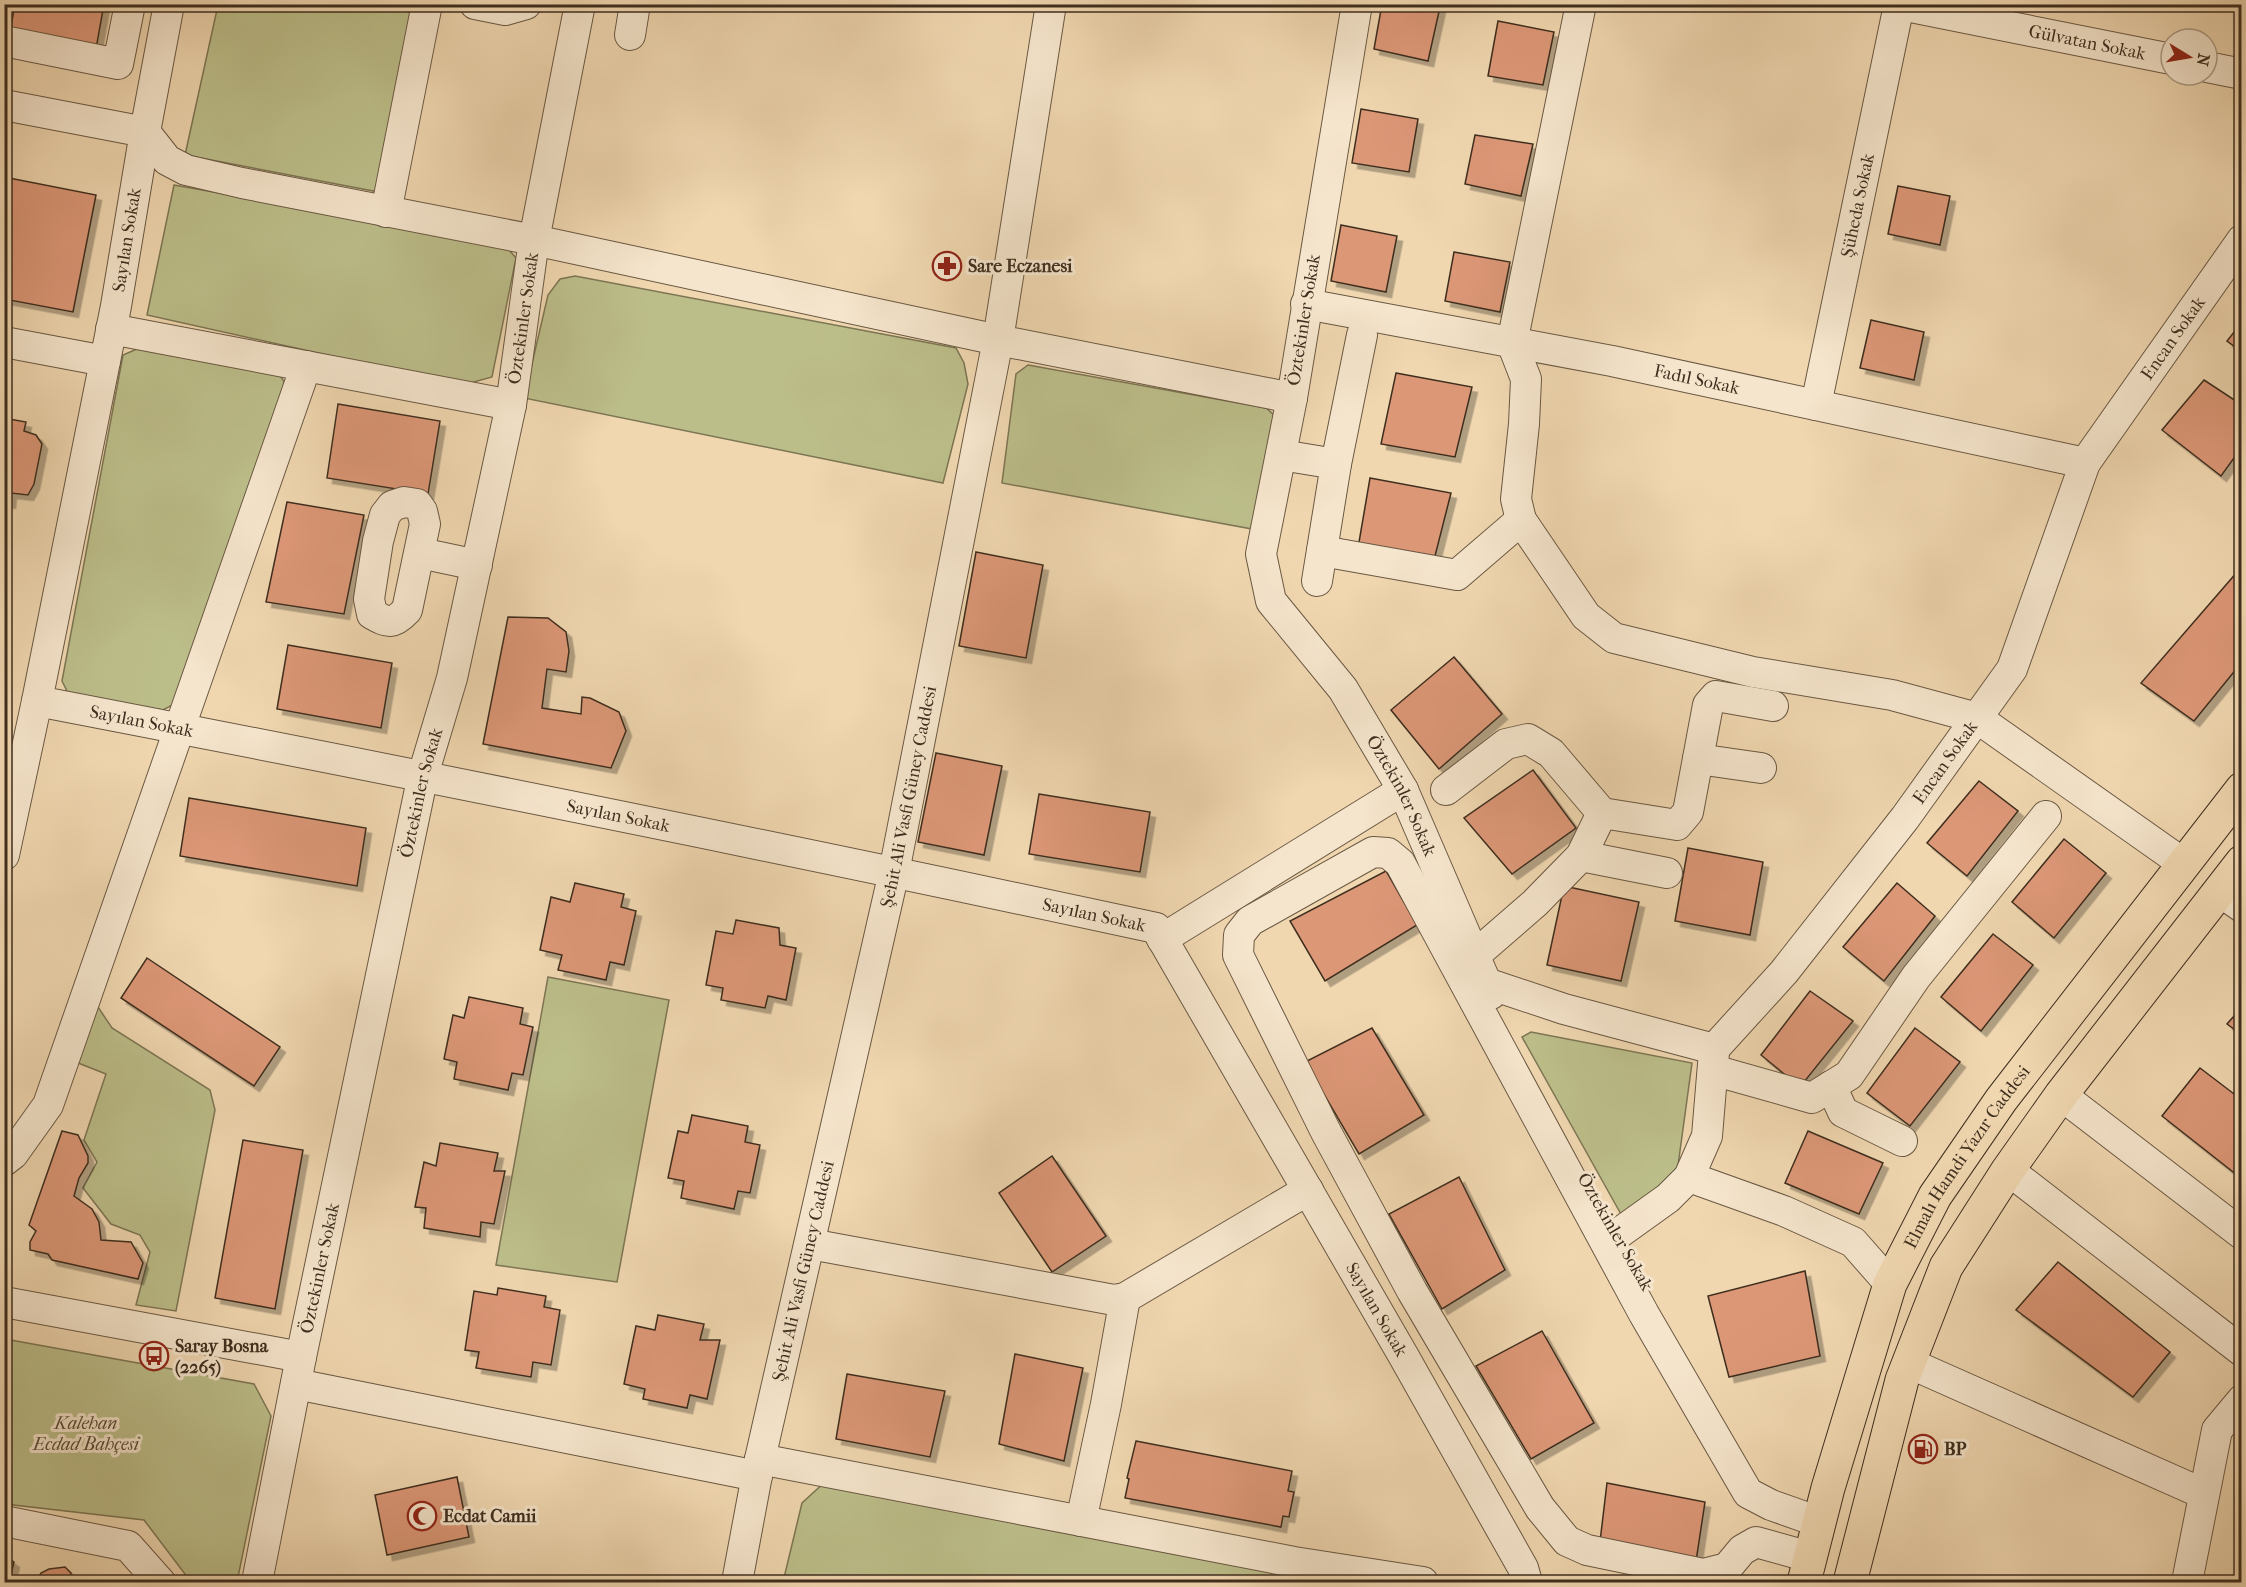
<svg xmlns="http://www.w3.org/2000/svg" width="2246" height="1587" font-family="'IM FELL French Canon',serif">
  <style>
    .green { fill: #bcbe8a; stroke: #7d7654; stroke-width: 1.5 }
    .building { fill: #dc9777; stroke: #3e2e1f; stroke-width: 1.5; filter: url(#shadow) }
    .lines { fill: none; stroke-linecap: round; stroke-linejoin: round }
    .minor-casing { stroke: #6a5843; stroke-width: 32 }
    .major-casing { stroke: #3e2e1f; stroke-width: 35 }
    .minor { stroke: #f5e5cc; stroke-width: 30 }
    .major { stroke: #f0d7b0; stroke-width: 33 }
    .labels { text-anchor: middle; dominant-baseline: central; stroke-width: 6; stroke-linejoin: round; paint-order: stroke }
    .street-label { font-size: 18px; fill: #3e2e1f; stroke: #f5e5cc }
    .poi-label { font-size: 18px; font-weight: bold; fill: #3e2e1f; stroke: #f5e5cc; text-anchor: start }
    .park-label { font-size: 18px; font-style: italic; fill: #574b34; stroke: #f5e5cc }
  </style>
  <defs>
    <filter id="shadow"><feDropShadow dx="5.5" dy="5.5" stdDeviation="0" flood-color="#0004"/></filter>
  </defs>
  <rect width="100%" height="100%" fill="#f0d7b0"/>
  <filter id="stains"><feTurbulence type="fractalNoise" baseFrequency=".00333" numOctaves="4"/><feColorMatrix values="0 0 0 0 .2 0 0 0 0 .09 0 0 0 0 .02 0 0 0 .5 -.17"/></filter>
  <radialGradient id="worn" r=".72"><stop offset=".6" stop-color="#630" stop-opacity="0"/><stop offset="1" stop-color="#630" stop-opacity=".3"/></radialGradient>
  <g class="green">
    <path d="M370,4L418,14L389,194L185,155L218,5Z"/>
    <path d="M174,185L503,243L516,258L492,377L463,385L147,315Z"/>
    <path d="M575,276L956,348L964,363L968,384L943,483L524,398L548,295L560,279Z"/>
    <path d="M146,345L279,374L287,386L178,702L163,710L69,695L62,681L123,355Z"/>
    <path d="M1028,365L1266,408L1280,420L1263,531L1002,483L1016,374Z"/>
    <path d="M548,977L669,1000L617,1282L496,1265Z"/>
    <path d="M96,1004L112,1028L210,1090L215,1110L176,1311L136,1305L150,1252L140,1235L111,1224L83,1188L97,1162L84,1140L106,1074L73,1061Z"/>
    <path d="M1531,1032L1692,1063L1676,1180L1622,1216L1522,1037Z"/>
    <path d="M5,1339L254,1384L271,1416L237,1582H191L144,1520L5,1504Z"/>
    <path d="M826,1481L1350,1582H783L802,1503Z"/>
  </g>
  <g class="building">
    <path d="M15,4H104L96,49L10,32Z"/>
    <path d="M1382,4H1427L1440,7L1428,61L1374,49Z"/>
    <path d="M1498,21L1554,32L1543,85L1488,76Z"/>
    <path d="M1361,109L1418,119L1409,172L1352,163Z"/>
    <path d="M1475,135L1533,144L1521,196L1465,184Z"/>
    <path d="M4,177L96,195L73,312L4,299Z"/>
    <path d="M1898,186L1950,196L1940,245L1888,234Z"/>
    <path d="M1341,225L1397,236L1386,292L1331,281Z"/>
    <path d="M1454,252L1510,262L1500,312L1445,301Z"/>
    <path d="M1871,320L1924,332L1914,380L1860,368Z"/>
    <path d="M2242,322V352L2227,341Z"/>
    <path d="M1396,373L1472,387L1455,457L1381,444Z"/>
    <path d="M2204,380L2242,405V447L2221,476L2162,430Z"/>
    <path d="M338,404L440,421L428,494L327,478Z"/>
    <path d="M4,418L26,422L24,431L36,435L42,444L34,484L28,495L11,493L10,503L4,502Z"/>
    <path d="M1370,478L1451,493L1434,560L1358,548Z"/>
    <path d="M287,502L364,515L344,614L266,602Z"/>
    <path d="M976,552L1043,565L1026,658L959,646Z"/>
    <path d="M2238,571L2242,573V662L2194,721L2141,683Z"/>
    <path d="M508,617L548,618L566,632L569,651L566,672L547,669L542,708L581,714L582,697L590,698L619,712L626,731L611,768L483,744Z"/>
    <path d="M288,645L392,663L381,728L277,709Z"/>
    <path d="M1454,657L1502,714L1439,769L1391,710Z"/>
    <path d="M936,753L1002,766L984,855L918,842Z"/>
    <path d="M1533,770L1576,828L1512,874L1464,818Z"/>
    <path d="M1979,781L2018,811L1967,876L1927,843Z"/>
    <path d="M1039,794L1150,812L1140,872L1029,854Z"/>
    <path d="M189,798L366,828L357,886L180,856Z"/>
    <path d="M2064,839L2106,873L2054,938L2012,902Z"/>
    <path d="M1688,848L1763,862L1750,935L1675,921Z"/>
    <path d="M1386,871L1417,925L1325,981L1290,921Z"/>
    <path d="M575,883L624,894L621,907L636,911L624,965L610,962L606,980L558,970L562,955L540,950L551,897L570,902Z"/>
    <path d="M1897,883L1935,916L1884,981L1843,947Z"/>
    <path d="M1564,886L1639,902L1621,981L1547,965Z"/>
    <path d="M736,920L779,928L780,945L796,948L786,1000L768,996L765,1008L721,1000L723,988L706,985L716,931L733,934Z"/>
    <path d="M1993,934L2033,965L1981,1031L1941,997Z"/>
    <path d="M147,958L280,1047L254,1086L121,998Z"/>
    <path d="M1810,991L1853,1021L1800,1087L1761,1055Z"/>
    <path d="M469,997L523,1008L520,1024L533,1027L523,1075L512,1073L508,1090L454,1079L457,1062L444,1059L453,1015L464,1018Z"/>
    <path d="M2242,1007V1035L2227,1024Z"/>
    <path d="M1372,1028L1424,1115L1359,1154L1305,1062Z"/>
    <path d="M1915,1028L1960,1062L1910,1126L1867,1093Z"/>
    <path d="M2200,1068L2242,1100V1179L2162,1116Z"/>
    <path d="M692,1115L748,1126L745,1142L760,1145L750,1193L738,1191L734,1209L681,1198L684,1181L668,1178L678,1131L688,1133Z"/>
    <path d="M62,1131L78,1135L88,1156V1163L79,1178L74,1196L92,1209L99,1222L101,1240L131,1242L143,1263L138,1279L52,1260L48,1254L30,1250V1242L36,1231L29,1225Z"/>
    <path d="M1808,1131L1883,1163L1859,1214L1785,1183Z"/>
    <path d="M243,1140L303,1150L275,1309L215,1298Z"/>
    <path d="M440,1143L498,1153L494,1171H505L494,1224L481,1222L480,1237L424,1228L426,1208L415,1207L424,1162L436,1166Z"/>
    <path d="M1052,1156L1106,1236L1052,1272L999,1193Z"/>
    <path d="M1459,1177L1505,1270L1442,1309L1389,1214Z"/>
    <path d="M2058,1262L2170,1352L2133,1397L2016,1310Z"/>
    <path d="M1805,1271L1820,1356L1729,1377L1708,1296Z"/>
    <path d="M498,1288L546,1296L544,1307L560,1310L551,1365L533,1362L531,1377L476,1368L479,1352L465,1350L474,1291L497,1295Z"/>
    <path d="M658,1315L704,1324L700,1340H720L707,1399L690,1395L687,1408L643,1399L645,1389L624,1384L636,1326L655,1330Z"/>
    <path d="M1542,1331L1594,1423L1531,1459L1476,1366Z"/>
    <path d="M1015,1354L1083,1368L1064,1461L999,1444Z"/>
    <path d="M847,1374L945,1391L930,1457L836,1439Z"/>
    <path d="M1136,1441L1292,1471L1288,1491L1294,1492L1289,1517L1283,1516L1281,1527L1125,1498L1129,1479L1127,1478Z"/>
    <path d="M457,1477L469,1537L387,1555L375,1495Z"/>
    <path d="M1607,1483L1705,1502L1695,1568L1599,1550Z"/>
    <path d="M4,1555L14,1562L9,1582H4Z"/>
    <path d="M65,1567L71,1573L69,1582H36L41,1573L49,1569Z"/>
  </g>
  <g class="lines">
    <g class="minor-casing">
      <g id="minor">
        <path id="s1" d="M169,4L145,132L116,306L37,701C411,773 784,848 1156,928L1403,1355L1523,1568L1527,1582"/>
        <path d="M475,4L505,10L526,4"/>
        <path id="s2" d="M1357,4L1292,398L1261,554L1271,601L1343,689L1403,790L1491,994"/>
        <path d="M1581,4L1512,343L1526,379L1524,424L1516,499L1521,520L1586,616L1614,638L1753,672L1892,695L1977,718L2184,864"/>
        <path id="s3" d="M1896,4L2171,59"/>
        <path d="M630,35L635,4"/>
        <path d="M4,41L118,64L130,4"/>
        <path d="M2207,67L2242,74"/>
        <path d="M4,105L145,132L167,160L186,170L242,183L534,240L998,340L1292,398"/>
        <path d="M386,212L427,4"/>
        <path id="s4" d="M1306,304L1612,361L2085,463"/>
        <path d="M111,329L511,405"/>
        <path d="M4,342L105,361"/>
        <path id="s5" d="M1816,405L1899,5"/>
        <path d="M1281,455L1336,464L1362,335"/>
        <path d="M404,502L417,504L422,511L425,524L407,610C393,625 388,623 372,614L369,599L378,541L385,515L392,506Z"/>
        <path d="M1322,551L1457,575L1521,520"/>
        <path d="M420,553L477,565"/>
        <path d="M1317,581L1336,464"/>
        <path d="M1698,759L1761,768"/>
        <path d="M1446,790L1506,744L1528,739L1551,753L1602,813L1677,825L1688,812L1708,705L1716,696L1773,706"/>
        <path d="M4,855L37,701"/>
        <path d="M1581,856L1667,873"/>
        <path d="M2219,891L2242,907"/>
        <path d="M1162,939L1403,790"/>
        <path d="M1474,956L1535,903L1581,856L1602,813"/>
        <path id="s6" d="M1486,983L1564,1009L1714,1049L1784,972L1905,818L2012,669L2085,463L2242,240"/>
        <path d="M1713,1070L1812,1098L1849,1075L1916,977L2046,816"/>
        <path d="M1831,1086L1843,1112L1902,1141"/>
        <path d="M2061,1095L2242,1234"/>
        <path d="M4,1161L13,1154L48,1105C133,858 221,613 306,366"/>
        <path d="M2008,1170L2242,1351"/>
        <path d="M1689,1177L1784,1211L1853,1242L1890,1284"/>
        <path d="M1615,1236L1668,1198L1689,1177L1707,1136L1714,1052"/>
        <path d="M810,1244L1114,1300L1125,1298L1308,1190"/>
        <path d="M4,1302L301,1357"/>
        <path d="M1909,1363L2204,1494"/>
        <path d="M296,1384L757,1476"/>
        <path d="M760,1459L1294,1562L1423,1582"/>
        <path d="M4,1521L128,1546L160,1582"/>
        <path d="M1081,1521L1106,1404L1125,1298"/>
        <path d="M1810,1557L1756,1542L1742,1550L1727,1568L1703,1574L1587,1550L1567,1541L1540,1508L1412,1291L1326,1132L1238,955L1239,935L1250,921L1373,852L1388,853L1400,863L1644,1314L1748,1493L1771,1505L1819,1522"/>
        <path id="s7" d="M257,1582L301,1357L423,775L452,678L511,405L534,240L580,4"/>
        <path id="s8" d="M737,1582L760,1459L894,872L998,340L1051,4"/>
        <path d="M2187,1582L2217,1430L2242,1400"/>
      </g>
    </g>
    <g class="major-casing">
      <g id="major">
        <path id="s9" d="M1804,1582L1828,1488L1890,1284L1935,1196L2001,1100L2242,789"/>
        <path d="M1850,1582L1902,1380L1946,1267L2008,1170L2061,1095L2242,862"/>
      </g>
    </g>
    <use href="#minor" class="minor"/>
    <use href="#major" class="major"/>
  </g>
  <defs>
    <g id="pharmacy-ring" transform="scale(1.5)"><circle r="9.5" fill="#f5e5cc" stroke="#8f2418" stroke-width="1.5"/><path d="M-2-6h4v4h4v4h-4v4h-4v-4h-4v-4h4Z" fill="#8f2418"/></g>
    <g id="bus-ring" transform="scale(1.5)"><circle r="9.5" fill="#f5e5cc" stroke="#8f2418" stroke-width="1.5"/><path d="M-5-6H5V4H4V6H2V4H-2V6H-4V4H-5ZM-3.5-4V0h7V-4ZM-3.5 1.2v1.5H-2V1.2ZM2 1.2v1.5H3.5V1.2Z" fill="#8f2418"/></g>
    <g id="fuel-ring" transform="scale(1.5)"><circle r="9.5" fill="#f5e5cc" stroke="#8f2418" stroke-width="1.5"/><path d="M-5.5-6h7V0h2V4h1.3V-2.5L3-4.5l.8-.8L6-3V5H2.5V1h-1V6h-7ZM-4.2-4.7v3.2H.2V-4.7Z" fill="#8f2418"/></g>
    <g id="mosque-ring" transform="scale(1.5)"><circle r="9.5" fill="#f5e5cc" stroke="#8f2418" stroke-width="1.5"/><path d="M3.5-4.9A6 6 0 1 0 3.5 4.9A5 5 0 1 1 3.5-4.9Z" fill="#8f2418"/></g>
  </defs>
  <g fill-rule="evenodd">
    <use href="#pharmacy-ring" x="947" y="266"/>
    <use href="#bus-ring" x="154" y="1356"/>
    <use href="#fuel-ring" x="1923" y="1449"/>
    <use href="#mosque-ring" x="422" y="1516"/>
  </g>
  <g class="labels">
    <g class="street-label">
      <text stroke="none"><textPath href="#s3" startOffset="195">Gülvatan Sokak</textPath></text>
      <text stroke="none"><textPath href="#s5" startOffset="204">Şüheda Sokak</textPath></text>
      <text transform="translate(127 240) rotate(-81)">Sayılan Sokak</text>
      <text stroke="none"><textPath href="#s7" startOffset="1292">Öztekinler Sokak</textPath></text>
      <text transform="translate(1304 320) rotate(-81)">Öztekinler Sokak</text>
      <text stroke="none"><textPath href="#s6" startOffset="1092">Encan Sokak</textPath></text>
      <text stroke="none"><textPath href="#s4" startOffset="398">Fadıl Sokak</textPath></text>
      <text stroke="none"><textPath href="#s1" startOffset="816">Sayılan Sokak</textPath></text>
      <text stroke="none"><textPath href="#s6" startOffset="606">Encan Sokak</textPath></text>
      <text stroke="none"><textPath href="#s7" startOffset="806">Öztekinler Sokak</textPath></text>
      <text stroke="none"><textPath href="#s8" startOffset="804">Şehit Ali Vasfi Güney Caddesi</textPath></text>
      <text stroke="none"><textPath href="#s2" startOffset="842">Öztekinler Sokak</textPath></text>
      <text stroke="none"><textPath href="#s1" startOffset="1302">Sayılan Sokak</textPath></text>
      <text stroke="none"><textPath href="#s1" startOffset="1788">Sayılan Sokak</textPath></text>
      <text stroke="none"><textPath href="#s9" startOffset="459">Elmalı Hamdi Yazır Caddesi</textPath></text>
      <text transform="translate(1615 1232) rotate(60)">Öztekinler Sokak</text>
      <text stroke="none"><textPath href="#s7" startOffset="320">Öztekinler Sokak</textPath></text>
      <text stroke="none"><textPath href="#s8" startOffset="318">Şehit Ali Vasfi Güney Caddesi</textPath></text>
      <text stroke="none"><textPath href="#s1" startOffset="2292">Sayılan Sokak</textPath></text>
    </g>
    <g class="poi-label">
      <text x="968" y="266">Sare Eczanesi</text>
      <text x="175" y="1346">Saray Bosna<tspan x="175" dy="21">(2265)</tspan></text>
      <text x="1944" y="1449">BP</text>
      <text x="443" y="1516">Ecdat Camii</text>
    </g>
    <g class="park-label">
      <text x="86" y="1423">Kalehan<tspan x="86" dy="21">Ecdad Bahçesi</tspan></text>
    </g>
  </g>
  <rect width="2246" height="1587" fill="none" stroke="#f0d7b0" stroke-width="24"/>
  <rect x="6" y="6" width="2234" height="1575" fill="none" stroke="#3e2e1f" stroke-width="3"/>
  <rect x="12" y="12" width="2222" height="1563" fill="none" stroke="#3e2e1f" stroke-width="1.5"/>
  <g transform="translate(2189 57) rotate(101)"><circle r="28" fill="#f5e5cc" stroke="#ac9c87" stroke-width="1.5"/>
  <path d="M0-4.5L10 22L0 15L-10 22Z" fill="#8f2418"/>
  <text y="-9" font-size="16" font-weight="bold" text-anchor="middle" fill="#3e2e1f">N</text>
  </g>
  <rect width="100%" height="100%" filter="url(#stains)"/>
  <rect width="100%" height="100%" fill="url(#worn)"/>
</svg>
